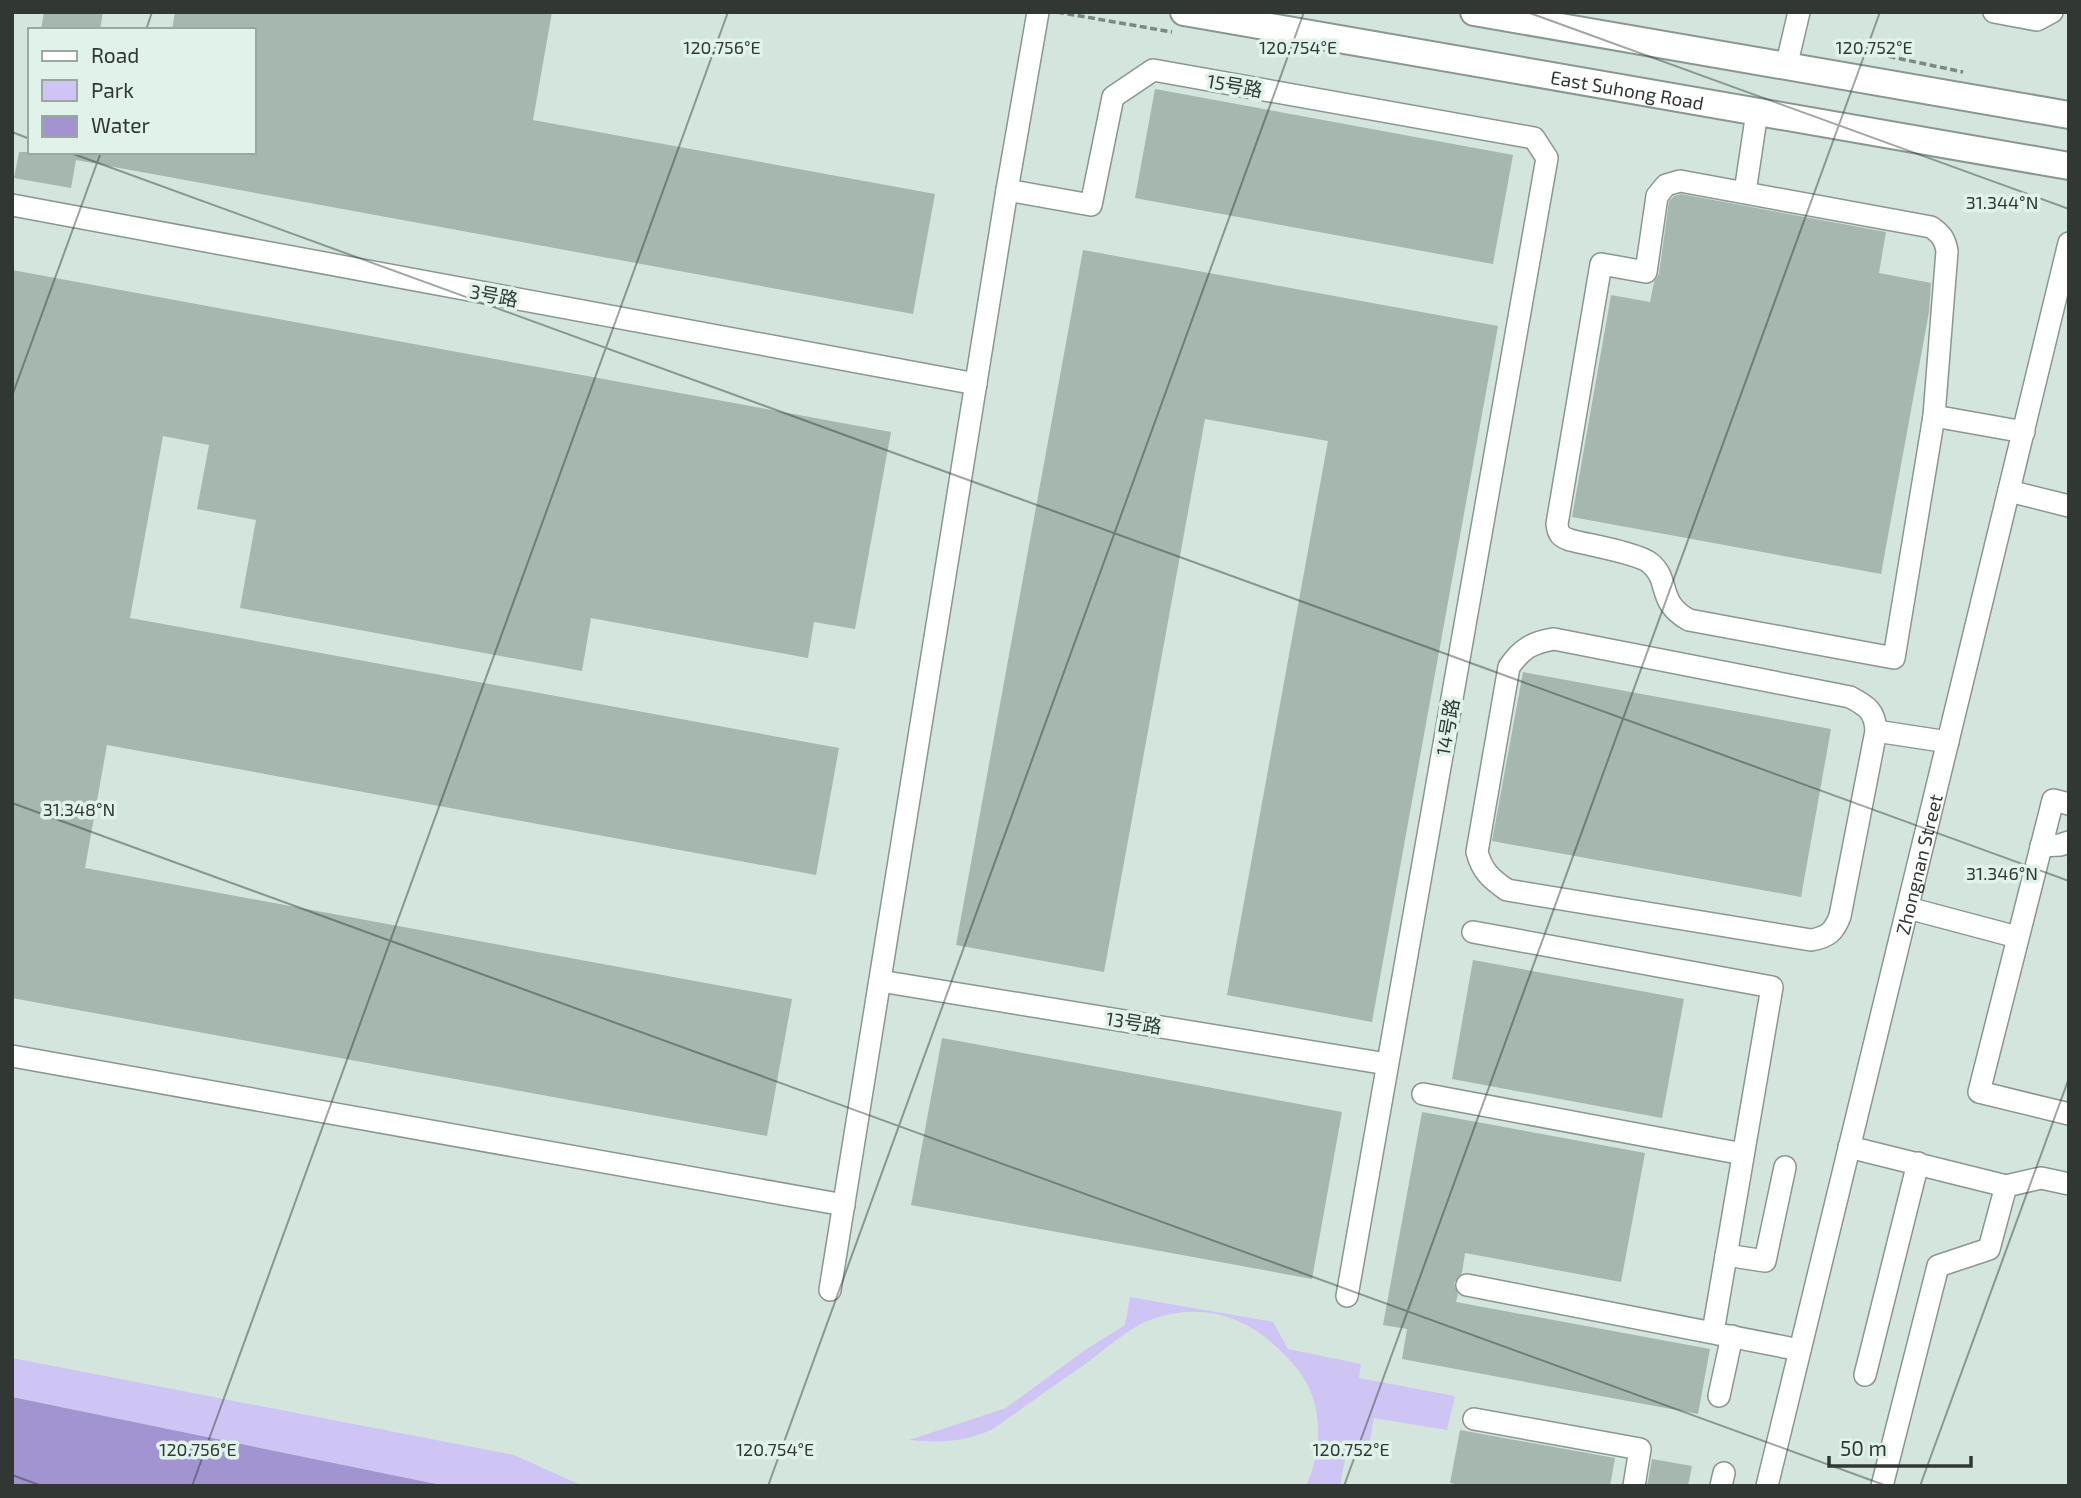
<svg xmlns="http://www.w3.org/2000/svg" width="2081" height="1498" font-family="'Exo 2','Noto Sans SC',sans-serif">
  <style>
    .green { fill: #cfc5f4 }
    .water { fill: #a294d1 }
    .building { fill: #a6b7af }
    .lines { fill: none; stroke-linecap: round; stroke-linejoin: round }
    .minor-casing { stroke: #879890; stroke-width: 24 }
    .major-casing { stroke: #879890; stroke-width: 30 }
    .path { stroke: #7c8882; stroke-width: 3.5; stroke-dasharray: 7 3.5; stroke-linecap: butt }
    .minor { stroke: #fff; stroke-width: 21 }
    .major { stroke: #fff; stroke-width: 26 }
    .ticks { fill: none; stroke: #313834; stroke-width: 2; stroke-opacity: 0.45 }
    .labels { text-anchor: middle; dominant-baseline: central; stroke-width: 7; stroke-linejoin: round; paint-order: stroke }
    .street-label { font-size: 19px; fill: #313834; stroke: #e0f2e9 }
    .ticks-label { font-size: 18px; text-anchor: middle; fill: #313834; stroke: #e0f2e9; stroke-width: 7; stroke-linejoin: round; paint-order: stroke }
  </style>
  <rect width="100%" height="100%" fill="#d3e5dc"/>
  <g class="green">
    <path d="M1130,1297L1273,1322L1288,1349L1361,1364L1359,1378L1455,1396L1447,1430L1374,1418L1369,1446L1348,1443L1340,1486H1306C1323,1449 1324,1403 1298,1370C1258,1320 1207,1297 1145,1322C1125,1331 1102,1352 1084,1365C1053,1386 1023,1408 993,1429C965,1442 940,1443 909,1440L1006,1408L1085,1350L1125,1325Z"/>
    <path d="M12,1358L514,1455L583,1486H446L12,1397Z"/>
  </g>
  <path class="water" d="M12,1397L446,1486H12Z"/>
  <g class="building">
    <path d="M44,12H103L100,30H41Z"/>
    <path d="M175,12H552L533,120L935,194L913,314L76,160L71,188L14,178L19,152H254V30H172Z"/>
    <path d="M1155,89L1513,155L1493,264L1135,198Z"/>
    <path d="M1681,194L1886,232L1879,273L1931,283L1929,312L1881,574L1572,517L1611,295L1650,302L1654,282L1659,274L1669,201L1674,196Z"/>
    <path d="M1083,250L1498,326L1372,1022L1227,995L1328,441L1205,419L1104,972L956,945Z"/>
    <path d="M12,270L891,432L855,629L814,622L808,658L591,618L582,671L240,608L256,520L197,509L209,445L163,436L130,618L839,748L816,875L107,745L85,868L792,999L767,1136L12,998Z"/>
    <path d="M1523,672L1831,729L1801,897L1492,841Z"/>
    <path d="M1473,960L1684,999L1662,1118L1452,1079Z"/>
    <path d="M942,1038L1342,1112L1312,1279L911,1205Z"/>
    <path d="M1422,1112L1645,1153L1621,1282L1465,1253L1462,1273L1454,1283L1458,1294L1456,1302L1710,1349L1698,1414L1402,1359L1407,1329L1383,1325Z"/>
    <path d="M1460,1430L1615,1458L1610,1486H1467L1450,1483Z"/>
    <path d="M1652,1459L1692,1466L1688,1486H1647Z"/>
  </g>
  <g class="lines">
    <g class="minor-casing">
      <g id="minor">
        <path d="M1994,12L2037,20L2052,12"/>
        <path d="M1786,67L1799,12"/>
        <path d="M1680,181L1931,227C1941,234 1945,239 1947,251L1934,416L1894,658L1689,620C1656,602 1671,580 1650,563C1638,553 1588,545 1570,540C1561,537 1558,534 1557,524L1601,264L1646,272L1657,196L1666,185Z"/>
        <path d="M1007,190L1091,205L1113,97L1153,70L1534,138L1547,158L1347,1296"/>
        <path d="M1745,192L1757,112"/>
        <path d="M12,205L976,384"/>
        <path d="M1934,416L2024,432"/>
        <path d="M2009,491L2069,506"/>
        <path d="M1554,639L1850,697C1867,706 1875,711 1876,731L1840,916C1834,932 1828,937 1811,940L1507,890C1491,879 1482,871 1477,852L1509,667C1521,649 1533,642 1554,639Z"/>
        <path d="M1876,731L1948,742"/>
        <path d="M2069,804L2053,800L1979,1092L2069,1114"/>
        <path d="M2041,846L2060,845L2069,842"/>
        <path d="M1908,908L2017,937"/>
        <path d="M1473,932L1772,987L1713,1332"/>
        <path d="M880,981L1387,1064"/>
        <path d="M12,1056L844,1205"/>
        <path d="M1423,1094L1743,1154"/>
        <path d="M1849,1147L2006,1186"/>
        <path d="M1726,1255L1765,1261L1785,1167"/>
        <path d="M1467,1285L1800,1350"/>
        <path d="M830,1290L1007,190L1038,12"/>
        <path d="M1865,1375L1918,1163"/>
        <path d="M1719,1396L1732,1336"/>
        <path d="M1474,1419L1640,1449L1634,1486"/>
        <path d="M1721,1486L1724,1473"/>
        <path id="s1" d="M1767,1486L2069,243"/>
        <path d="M1882,1486L1938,1266L1989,1249L2006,1186L2041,1178L2069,1184"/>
      </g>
    </g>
    <g class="major-casing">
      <g id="major">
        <path id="s2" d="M1184,12L2069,166"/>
        <path d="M1474,12L2069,115"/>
      </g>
    </g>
    <g class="path">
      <path d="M1057,12L1172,32"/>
      <path d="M1847,52H1868L1963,72"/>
    </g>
    <use href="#minor" class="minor"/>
    <use href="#major" class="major"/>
  </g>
  <path class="ticks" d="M1527,12L2069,209M146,30L152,12M12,132L30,139M68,152L2069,881M12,396L101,152M12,803L1887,1486M12,1475L42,1486M192,1486L728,12M768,1486L1304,12M1344,1486L1880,12M1920,1486L2069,1078"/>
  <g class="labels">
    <g class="street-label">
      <text transform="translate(1235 85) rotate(10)">15号路</text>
      <text stroke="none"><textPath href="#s2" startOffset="450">East Suhong Road</textPath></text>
      <text transform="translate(494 295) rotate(11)">3号路</text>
      <text transform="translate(1447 727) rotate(-80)">14号路</text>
      <text stroke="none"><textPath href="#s1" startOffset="640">Zhongnan Street</textPath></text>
      <text transform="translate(1134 1022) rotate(9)">13号路</text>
    </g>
  </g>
  <g class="ticks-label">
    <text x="722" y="54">120.756°E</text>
    <text x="1298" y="54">120.754°E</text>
    <text x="1874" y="54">120.752°E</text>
    <text x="2002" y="209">31.344°N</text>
    <text x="79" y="816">31.348°N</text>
    <text x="2002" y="880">31.346°N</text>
    <text x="198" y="1456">120.756°E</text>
    <text x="775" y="1456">120.754°E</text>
    <text x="1351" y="1456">120.752°E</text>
  </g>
  <rect width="2081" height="1498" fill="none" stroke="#313834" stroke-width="28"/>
  <rect x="28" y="28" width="228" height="126" fill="#e0f2e9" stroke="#9aa8a1" stroke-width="2"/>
  <rect x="42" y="51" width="35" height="10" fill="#ffffff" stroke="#9aa8a1" stroke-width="2"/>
  <text x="91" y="63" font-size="21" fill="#313834">Road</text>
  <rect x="42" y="80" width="35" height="21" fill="#cfc5f4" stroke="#9aa8a1" stroke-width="2"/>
  <text x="91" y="98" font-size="21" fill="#313834">Park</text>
  <rect x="42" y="116" width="35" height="21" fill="#a294d1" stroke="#9aa8a1" stroke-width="2"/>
  <text x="91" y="133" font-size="21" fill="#313834">Water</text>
  <path d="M1829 1456v10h142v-10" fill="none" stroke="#313834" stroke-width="3.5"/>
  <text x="1840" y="1456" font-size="21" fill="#313834" stroke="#e0f2e9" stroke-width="5" paint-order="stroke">50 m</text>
</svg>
